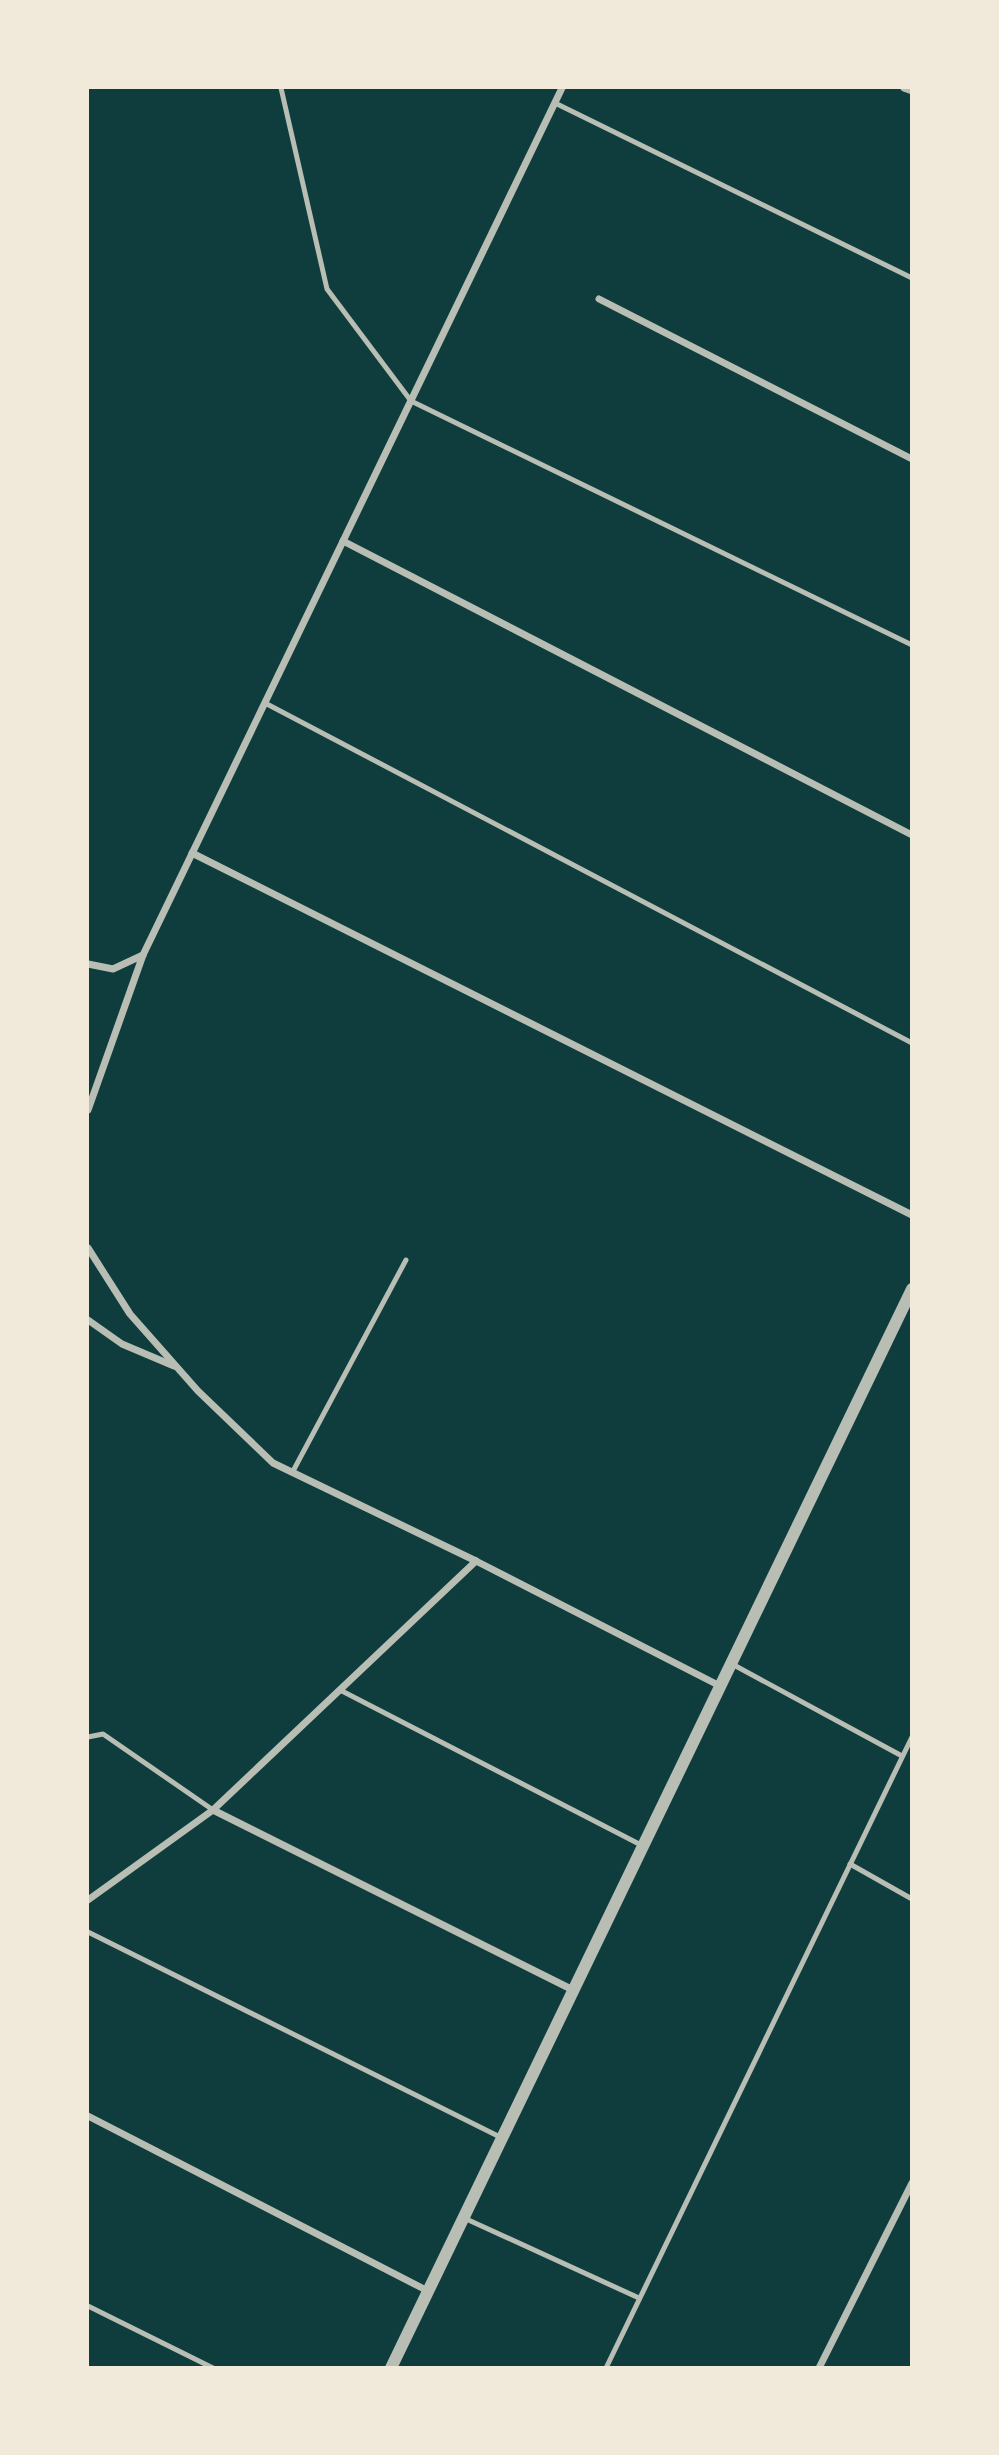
<svg xmlns="http://www.w3.org/2000/svg" width="999" height="2455" font-family="Montserrat,sans-serif">
  <style>
    .lines { fill: none; stroke-linecap: round; stroke-linejoin: round }
    .service { stroke: #b8beb3; stroke-width: 5 }
    .minor { stroke: #b8beb3; stroke-width: 7 }
    .tertiary { stroke: #b8beb3; stroke-width: 12 }
  </style>
  <rect width="100%" height="100%" fill="#0f3d3e"/>
  <g class="lines">
    <g class="service">
      <path d="M281,88L327,289L411,401L912,645"/>
      <path d="M555,103L912,278"/>
      <path d="M265,703L912,1043"/>
      <path d="M292,1473L406,1260"/>
      <path d="M732,1664L902,1756"/>
      <path d="M340,1690L643,1846"/>
      <path d="M88,1737L103,1734L213,1810"/>
      <path d="M850,1864L912,1899"/>
      <path d="M88,1932L502,2138"/>
      <path d="M464,2218L639,2298"/>
      <path d="M88,2306L213,2368"/>
      <path d="M606,2368L912,1737"/>
    </g>
    <g class="minor">
      <path d="M904,88L912,91"/>
      <path d="M599,299L912,459"/>
      <path d="M343,541L912,835"/>
      <path d="M192,853L912,1215"/>
      <path d="M88,964L113,969L143,955"/>
      <path d="M88,1110L143,955L562,88"/>
      <path d="M88,1248L130,1314L198,1391L273,1463L476,1561L720,1686"/>
      <path d="M88,1320L122,1344L174,1366"/>
      <path d="M213,1810L573,1990"/>
      <path d="M88,1900L213,1810L476,1561"/>
      <path d="M88,2116L428,2291"/>
      <path d="M819,2368L912,2183"/>
    </g>
    <path class="tertiary" d="M391,2368L912,1289"/>
  </g>
  <rect width="999" height="2455" fill="none" stroke="#f1e9da" stroke-width="178"/>
</svg>
